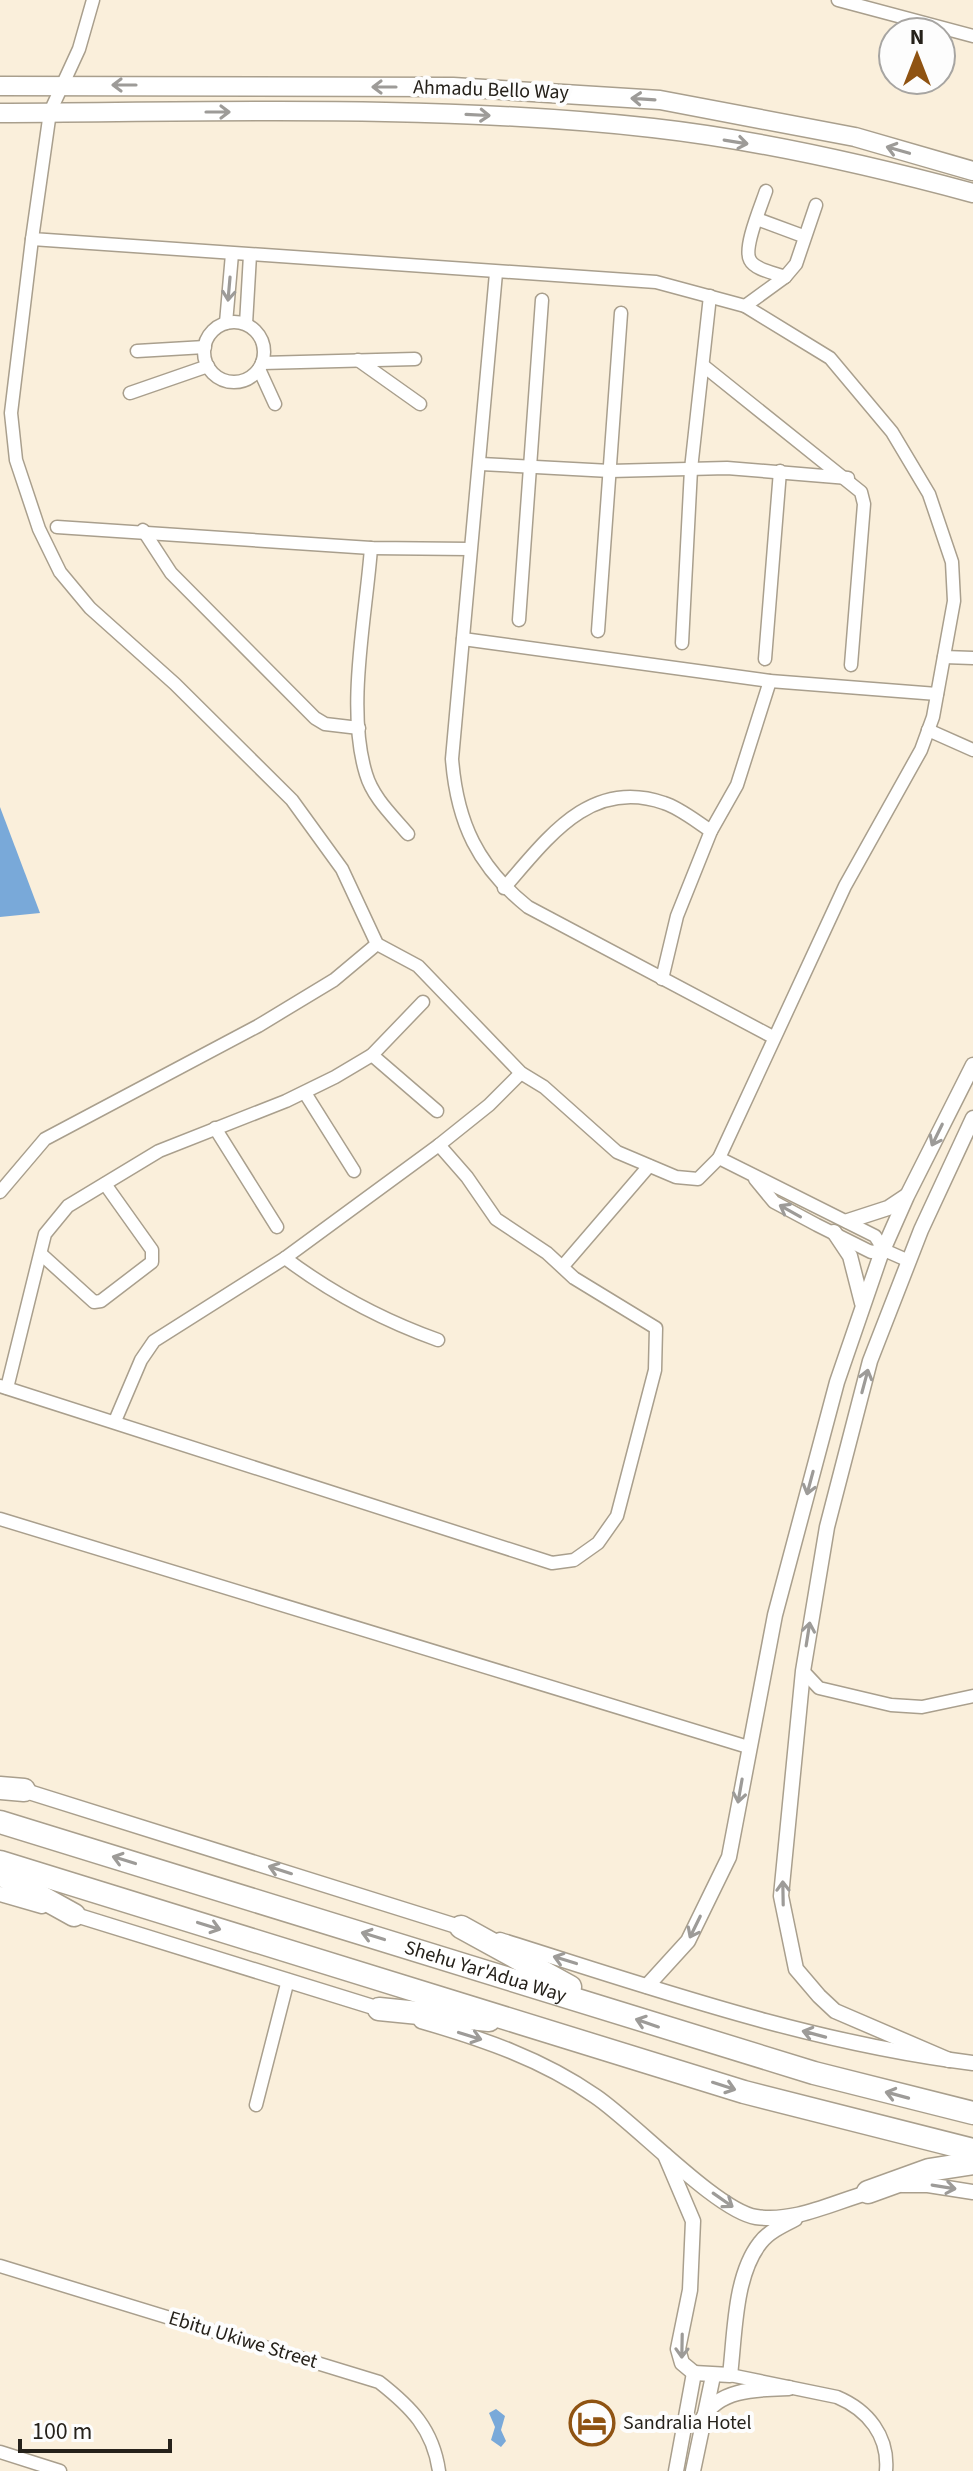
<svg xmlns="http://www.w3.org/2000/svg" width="973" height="2471" font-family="'Source Sans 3',sans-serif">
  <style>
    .water { fill: #79a9d9 }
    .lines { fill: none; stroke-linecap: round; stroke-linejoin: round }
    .minor-casing { stroke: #a99f8d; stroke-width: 15 }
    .tertiary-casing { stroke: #a99f8d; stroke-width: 17 }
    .primary-casing { stroke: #a99f8d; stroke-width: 21 }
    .motorway-casing { stroke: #a99f8d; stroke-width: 25 }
    .minor { stroke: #fff; stroke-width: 12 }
    .tertiary { stroke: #fff; stroke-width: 14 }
    .primary { stroke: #fff; stroke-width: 18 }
    .motorway { stroke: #fff; stroke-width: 22 }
    .oneway { stroke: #9d9b98 }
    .labels { text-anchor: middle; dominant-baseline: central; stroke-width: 8; stroke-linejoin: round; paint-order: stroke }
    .street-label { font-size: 20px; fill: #25211a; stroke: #fdfdfd }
    .poi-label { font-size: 20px; fill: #25211a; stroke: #fdfdfd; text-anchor: start }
  </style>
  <rect width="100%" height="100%" fill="#faefdb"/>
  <g class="water">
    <path d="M0,807L40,913L0,917Z"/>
    <path d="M496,2409L505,2416L501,2430L506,2441L501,2447L491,2440L495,2427L489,2413Z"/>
  </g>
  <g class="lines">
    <g class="minor-casing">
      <g id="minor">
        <path d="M93,0L79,49L50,112L32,239L656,282L745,306L830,358L892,432L929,494L952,562L954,601L933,717L921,750L845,886L719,1158L875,1236L884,1250"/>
        <path d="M838,0L973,36"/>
        <path d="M766,191C761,206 743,248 750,260C755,270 775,273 785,277"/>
        <path d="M757,219L803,236"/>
        <path d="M32,239L11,413L16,460L39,529L60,572L90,608L175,684L292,800L342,869L377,944L418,966L521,1073L544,1087L617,1152L676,1177L698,1179L719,1158"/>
        <path d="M496,273L452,759C457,823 478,867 528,907L773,1037"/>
        <path d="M745,306L785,277L796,264L816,205"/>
        <circle cx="234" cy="352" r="30"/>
        <path d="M226,323L232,254"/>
        <path d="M246,324L250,255"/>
        <path d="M137,351L205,347"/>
        <path d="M358,360L420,404"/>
        <path d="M262,363L415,359"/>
        <path d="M705,367L861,492L864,504L851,665"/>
        <path d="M259,369L275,404"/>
        <path d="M130,393L208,366"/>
        <path d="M481,464L610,471L727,468L848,478"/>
        <path d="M57,527L371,548L470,549"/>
        <path d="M143,530L171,573L315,718L325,724L359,728"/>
        <path d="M371,548C366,616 346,709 366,774C373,798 393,816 408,834"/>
        <path d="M519,620L542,300"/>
        <path d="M598,631L621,313"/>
        <path d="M463,639L770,681L937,694"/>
        <path d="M682,643L691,469L710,296"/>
        <path d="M944,657L973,658"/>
        <path d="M765,659L780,471"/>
        <path d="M928,730L973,750"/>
        <path d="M504,888C547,839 590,777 664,803C680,808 697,822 711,831"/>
        <path d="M662,979L677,916L711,831L737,785L770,681"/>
        <path d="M372,1055L437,1111"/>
        <path d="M305,1093L354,1171"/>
        <path d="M215,1128L277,1227"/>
        <path d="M755,1179L774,1202L817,1225L871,1252L884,1250L909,1261"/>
        <path d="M0,1192L45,1139L258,1026L334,980L377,944"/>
        <path d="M41,1254L94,1302L101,1301L152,1262V1250L105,1184"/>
        <path d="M285,1258C333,1294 382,1320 438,1340"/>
        <path d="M563,1266L649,1166"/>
        <path d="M0,1386L552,1563L574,1560L598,1543L617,1516L655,1370L656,1328L574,1278L547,1253L496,1219L467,1177L439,1145"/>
        <path d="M7,1388L45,1234L68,1206L159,1151L286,1101L335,1077L372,1055L423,1002"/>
        <path d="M115,1421L141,1360L154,1341L285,1258L439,1145L489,1105L521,1073"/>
        <path d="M0,1519L748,1747"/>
        <path d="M803,1671L819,1688L891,1705L922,1707L973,1696"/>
        <path d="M256,2105L288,1980"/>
        <path d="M0,2266L379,2382C411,2407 433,2429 439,2471"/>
        <path d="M730,2375L837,2397C868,2410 889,2436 886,2471"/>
        <path d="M0,2452L60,2471"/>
      </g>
    </g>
    <g class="tertiary-casing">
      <g id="tertiary">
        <path d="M848,1221L888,1208L906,1196"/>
        <path d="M834,1232L850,1256L862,1303"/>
        <path d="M16,1788L469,1930"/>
        <path d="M0,1894L42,1906"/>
        <path d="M66,1912L386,2011"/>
        <path d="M500,1940C656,1989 810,2043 973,2063"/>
        <path d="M647,1986L688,1941L729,1857L775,1615L837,1382L880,1257L907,1196L973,1065"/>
        <path d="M421,2021C483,2039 542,2059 595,2096C634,2122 717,2211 756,2217C797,2223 835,2201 874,2191"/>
        <path d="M949,2060L835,2011L819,1996L796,1969L781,1896L803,1671L827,1527L870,1361L921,1230L973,1118"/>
        <path d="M665,2155L693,2221L690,2290L678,2349L682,2363L694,2373"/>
        <path d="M902,2185H928L973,2192"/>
        <path d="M694,2373L730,2375C735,2335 734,2276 760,2243C768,2232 783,2225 795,2219"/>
        <path d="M703,2418C719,2388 760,2389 789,2388"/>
        <path d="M676,2471L694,2373"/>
        <path d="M693,2471L713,2376"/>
      </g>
    </g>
    <g class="primary-casing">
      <g id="primary">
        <path d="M0,86L453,87L660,100L855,137L973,171"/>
        <path d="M0,113C217,112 437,104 653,128C760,140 869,165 973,193"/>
      </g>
    </g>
    <g class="motorway-casing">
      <g id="motorway">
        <path d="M0,1788L24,1790"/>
        <path id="s1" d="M0,1822L814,2073L973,2113"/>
        <path d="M0,1862L744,2092L973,2150"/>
        <path d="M0,1874L74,1915"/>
        <path d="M461,1927L570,1987"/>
        <path d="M379,2009L489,2020"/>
        <path d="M868,2192L929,2170L973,2163"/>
      </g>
    </g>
    <use href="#minor" class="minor"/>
    <use href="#tertiary" class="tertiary"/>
    <use href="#primary" class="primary"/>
    <use href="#motorway" class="motorway"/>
  </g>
  <defs><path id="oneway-shaft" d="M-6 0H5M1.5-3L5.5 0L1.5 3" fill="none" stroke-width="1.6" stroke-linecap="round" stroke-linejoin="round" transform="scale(2)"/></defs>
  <g class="oneway">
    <use href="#oneway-shaft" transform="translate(124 85) rotate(-180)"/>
    <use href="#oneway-shaft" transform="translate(384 87) rotate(-180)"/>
    <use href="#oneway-shaft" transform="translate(643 99) rotate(-176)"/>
    <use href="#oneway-shaft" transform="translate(218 112)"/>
    <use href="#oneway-shaft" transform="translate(478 115) rotate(3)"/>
    <use href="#oneway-shaft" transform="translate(736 142) rotate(9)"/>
    <use href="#oneway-shaft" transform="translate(898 150) rotate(-164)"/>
    <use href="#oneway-shaft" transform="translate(229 289) rotate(95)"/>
    <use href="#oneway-shaft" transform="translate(937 1135) rotate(116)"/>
    <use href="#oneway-shaft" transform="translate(790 1211) rotate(-151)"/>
    <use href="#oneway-shaft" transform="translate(865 1381) rotate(-75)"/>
    <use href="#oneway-shaft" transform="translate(810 1483) rotate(105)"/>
    <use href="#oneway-shaft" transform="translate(808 1634) rotate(-81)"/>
    <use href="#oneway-shaft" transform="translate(740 1791) rotate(100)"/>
    <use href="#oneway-shaft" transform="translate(124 1860) rotate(-163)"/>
    <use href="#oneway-shaft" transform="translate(280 1870) rotate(-162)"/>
    <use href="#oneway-shaft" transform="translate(783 1893) rotate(-91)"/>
    <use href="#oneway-shaft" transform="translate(209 1926) rotate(17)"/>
    <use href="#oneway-shaft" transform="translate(695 1927) rotate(116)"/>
    <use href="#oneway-shaft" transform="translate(373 1936) rotate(-163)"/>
    <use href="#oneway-shaft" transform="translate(565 1960) rotate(-163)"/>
    <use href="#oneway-shaft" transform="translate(647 2023) rotate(-161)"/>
    <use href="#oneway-shaft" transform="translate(814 2034) rotate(-165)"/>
    <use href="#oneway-shaft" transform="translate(470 2036) rotate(17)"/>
    <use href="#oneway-shaft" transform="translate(724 2086) rotate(18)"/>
    <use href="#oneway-shaft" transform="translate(897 2095) rotate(-165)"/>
    <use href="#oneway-shaft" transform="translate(944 2187) rotate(9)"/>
    <use href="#oneway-shaft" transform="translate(723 2200) rotate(35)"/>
    <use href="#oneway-shaft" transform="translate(682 2346) rotate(91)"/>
  </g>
  <defs>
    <g id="hotel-ring" transform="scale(2.3)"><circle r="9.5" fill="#fdfdfd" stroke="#8f5312" stroke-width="1.5"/><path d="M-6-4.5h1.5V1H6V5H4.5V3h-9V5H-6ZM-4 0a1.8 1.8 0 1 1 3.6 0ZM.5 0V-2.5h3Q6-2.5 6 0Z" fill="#8f5312"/></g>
  </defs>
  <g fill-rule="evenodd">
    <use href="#hotel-ring" x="592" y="2423"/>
  </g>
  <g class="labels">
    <g class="street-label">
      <text transform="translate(491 90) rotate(2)">Ahmadu Bello Way</text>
      <text stroke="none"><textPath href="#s1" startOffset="508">Shehu Yar'Adua Way</textPath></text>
      <text transform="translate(243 2340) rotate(17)">Ebitu Ukiwe Street</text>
    </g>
    <g class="poi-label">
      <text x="623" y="2423">Sandralia Hotel</text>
    </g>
  </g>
  <g transform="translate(917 56)"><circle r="38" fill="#fdfdfd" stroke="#a7a5a2" stroke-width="2"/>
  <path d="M0-6L14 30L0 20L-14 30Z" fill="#8f5312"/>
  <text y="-12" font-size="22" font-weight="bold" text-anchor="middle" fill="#25211a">N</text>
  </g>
  <path d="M20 2439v12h150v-12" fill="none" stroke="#25211a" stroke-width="4"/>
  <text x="32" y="2439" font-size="24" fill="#25211a" stroke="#fdfdfd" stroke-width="6" paint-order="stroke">100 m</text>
</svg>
